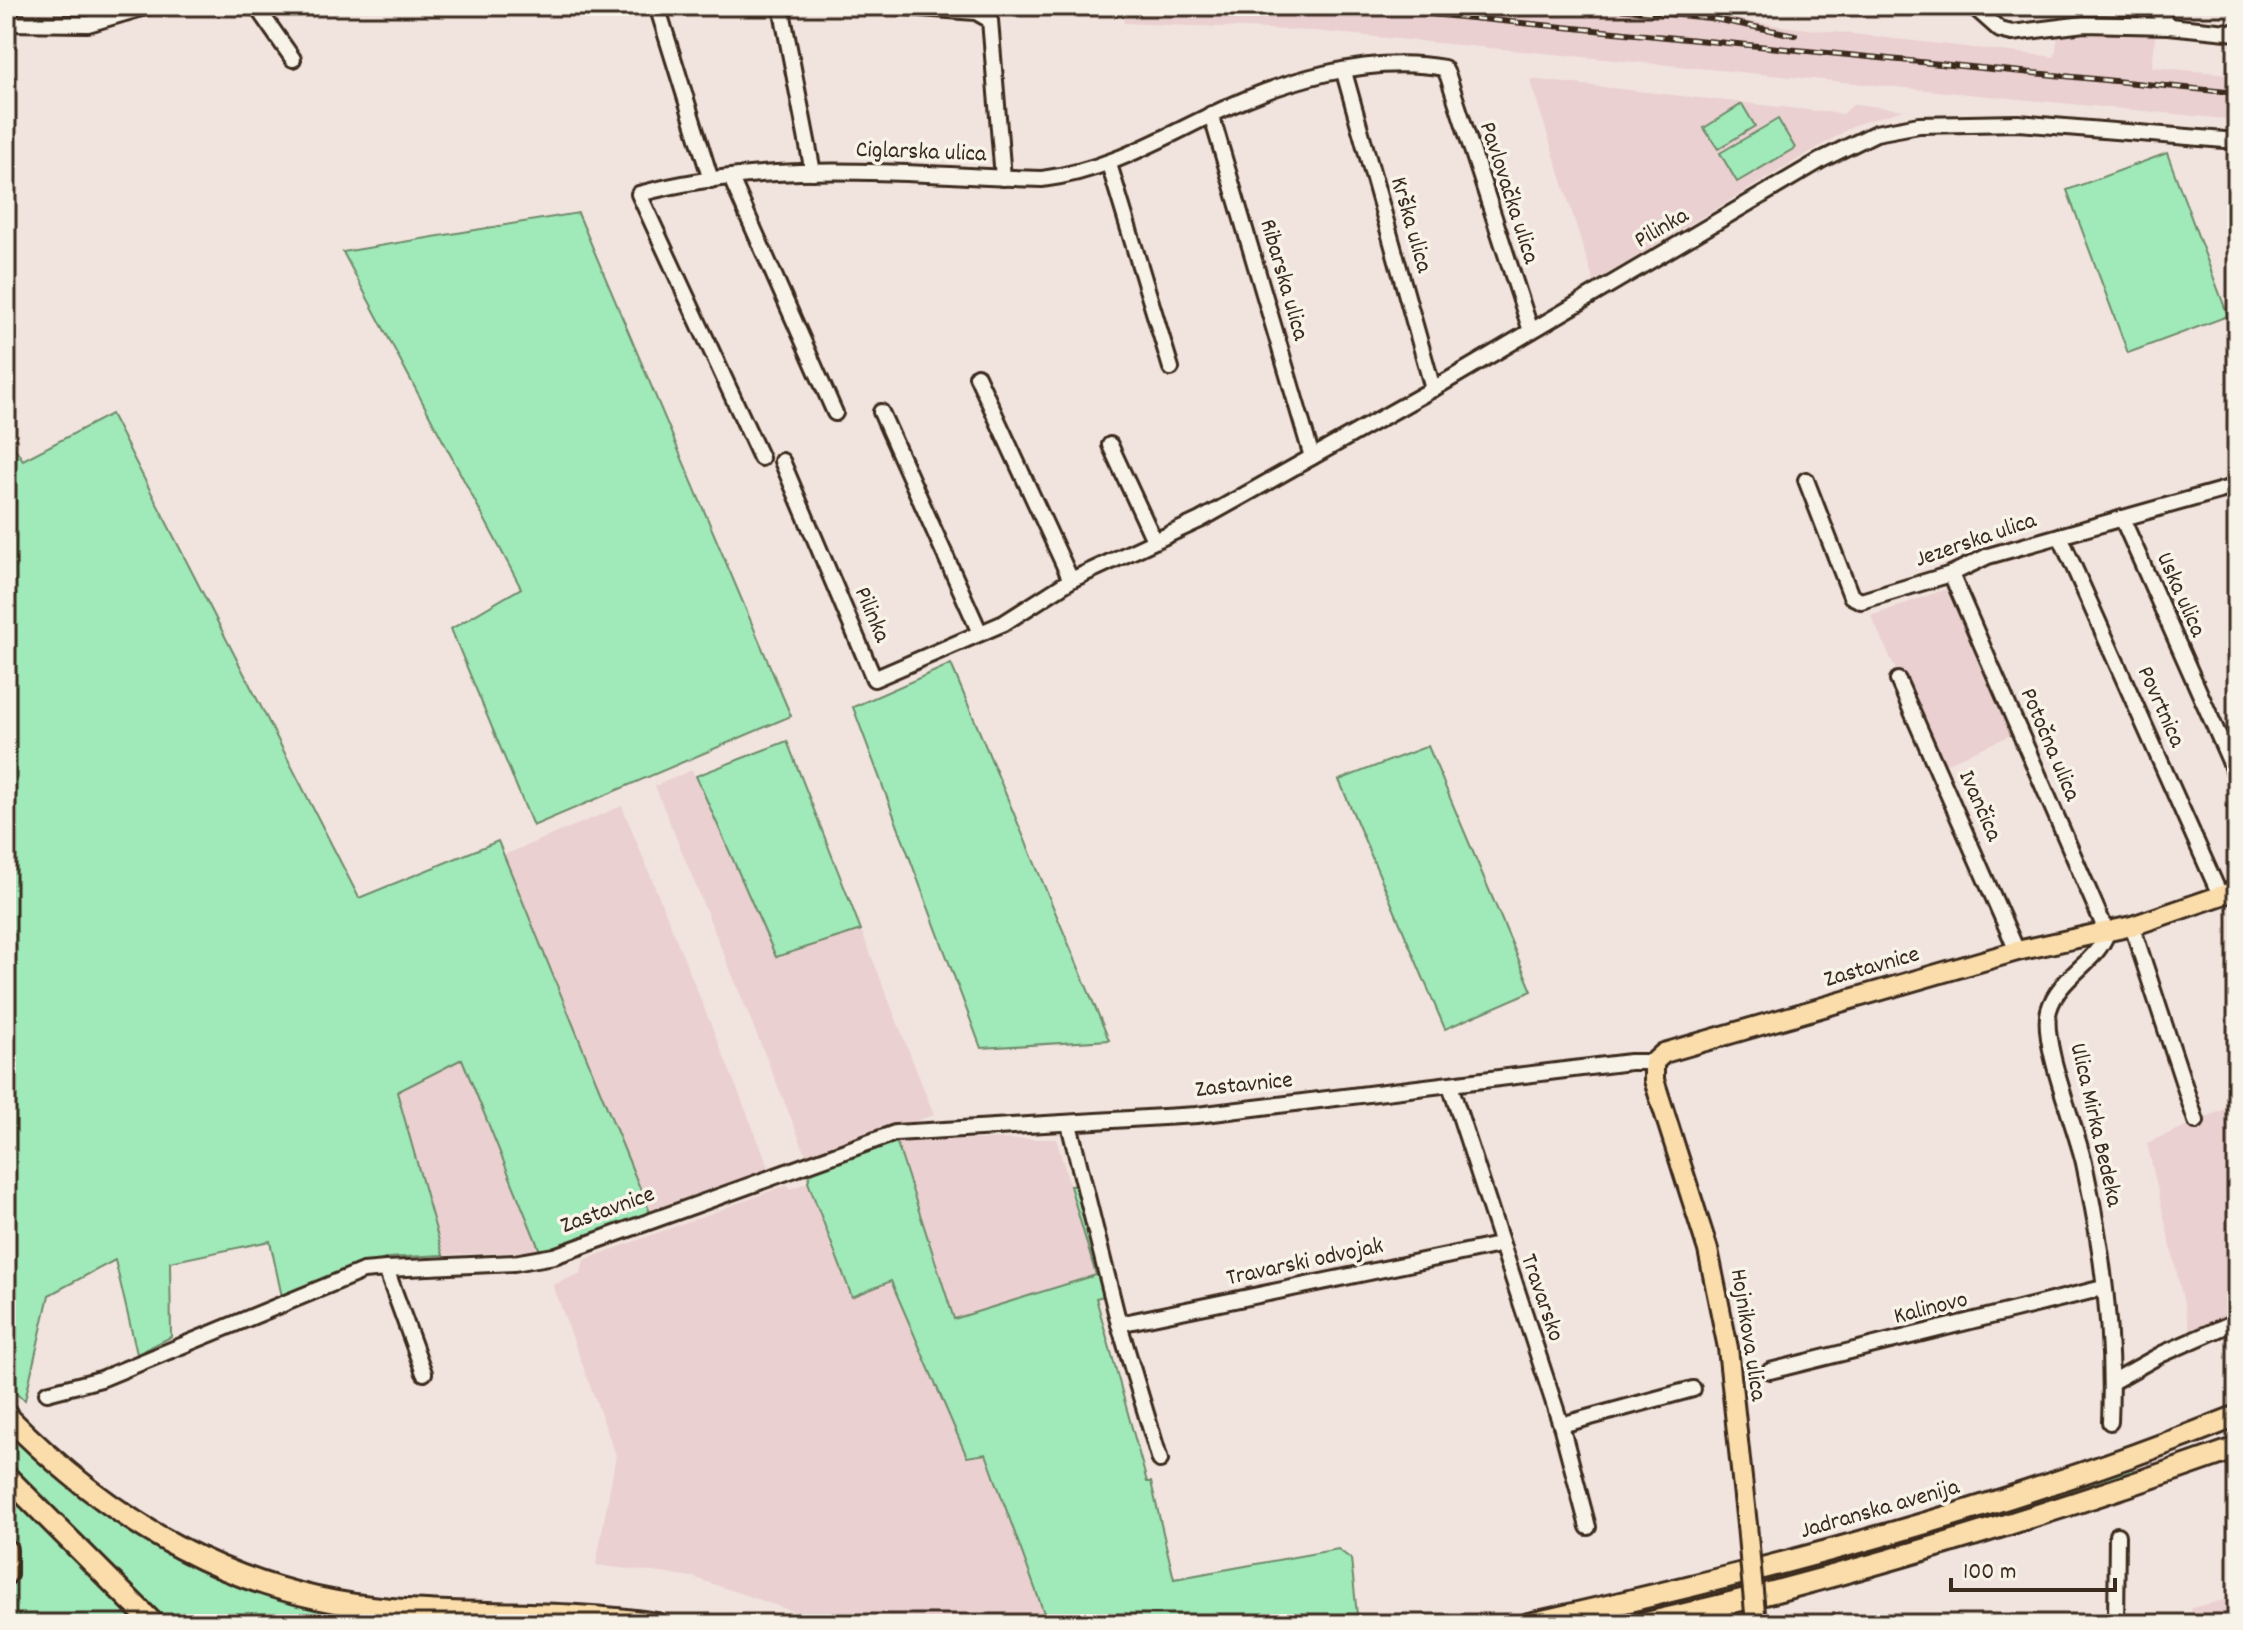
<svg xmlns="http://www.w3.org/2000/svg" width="2243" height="1630" font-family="Dekko,sans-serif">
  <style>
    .built { fill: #ead0d0 }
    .green { fill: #a0e9b8; stroke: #6e8a6b; stroke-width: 2 }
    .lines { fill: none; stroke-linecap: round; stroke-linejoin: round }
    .minor-casing { stroke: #3b2a1e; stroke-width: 20 }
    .major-casing { stroke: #3b2a1e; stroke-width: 24 }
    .highway-casing { stroke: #3b2a1e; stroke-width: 26 }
    .minor { stroke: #f7f3e8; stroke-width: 14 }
    .major { stroke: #faddab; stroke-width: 18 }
    .highway { stroke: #faddab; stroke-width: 20 }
    .rail-casing { stroke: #3b2a1e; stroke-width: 6 }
    .rail { stroke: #f7f3e8; stroke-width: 3; stroke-dasharray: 9; stroke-linecap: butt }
    .major-bridge-casing { stroke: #3b2a1e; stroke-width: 24; stroke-linecap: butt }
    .major-bridge { stroke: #faddab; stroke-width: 18 }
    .labels { text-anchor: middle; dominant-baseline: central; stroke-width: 7; stroke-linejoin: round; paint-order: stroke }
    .street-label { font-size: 24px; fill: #3b2a1e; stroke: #f7f3e8 }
  </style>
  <rect width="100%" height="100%" fill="#f1e3dd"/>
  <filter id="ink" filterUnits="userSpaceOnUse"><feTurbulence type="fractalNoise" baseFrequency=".0125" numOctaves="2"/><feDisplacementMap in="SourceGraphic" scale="16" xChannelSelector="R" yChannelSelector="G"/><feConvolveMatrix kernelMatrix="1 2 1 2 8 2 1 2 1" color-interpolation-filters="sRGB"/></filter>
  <g filter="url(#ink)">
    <g class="built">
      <path d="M1124,6H1655L1773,25L2055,57L2059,28L2156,29L2152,67L2237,75V120L1315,31L1124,23Z"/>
      <path d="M1530,79L1843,114L1854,104L1904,110L1857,124L1594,282Z"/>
      <path d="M1946,589L2011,735L1941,766L1871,616Z"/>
      <path d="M692,770L776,957L861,930L934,1115L807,1157L655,786Z"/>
      <path d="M622,806L770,1170L651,1215L504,855Z"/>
      <path d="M463,1059L540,1251L443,1255L397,1092Z"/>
      <path d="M2237,1104V1314L2191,1334L2147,1143Z"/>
      <path d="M1056,1139L1096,1275L954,1319L896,1140Z"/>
      <path d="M808,1182L852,1297L891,1281L967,1457L986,1453L1048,1624H830L693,1577L596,1565L616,1455L553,1285L581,1273L584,1260L787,1185L790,1189Z"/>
      <path d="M2237,1597V1624H2196L2191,1608Z"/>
    </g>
    <g class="green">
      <path d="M1742,104L1755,126L1718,149L1704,128Z"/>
      <path d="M1778,119L1795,148L1737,182L1720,153Z"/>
      <path d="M2167,153L2228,316L2128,353L2067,190Z"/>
      <path d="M578,213L791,716L533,826L451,629L521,588L343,252Z"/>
      <path d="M111,414L359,898L498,841L651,1215L540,1251L462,1059L397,1092L443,1255L388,1258L282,1297L270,1241L170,1262L171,1337L137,1354L115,1260L49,1295L25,1400L6,1387V435L23,460Z"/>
      <path d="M951,664L1109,1040L981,1048L853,707Z"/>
      <path d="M787,741L861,930L776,957L696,776Z"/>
      <path d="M1428,746L1532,991L1445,1029L1339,780Z"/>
      <path d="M896,1140L954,1319L1096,1275L1070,1186L1080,1185L1108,1295L1096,1298L1147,1482H1151L1174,1579L1338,1549L1351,1559L1357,1615L1307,1624H1048L986,1454L967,1457L891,1281L852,1297L808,1182L811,1170Z"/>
      <path d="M6,1424L172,1553L449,1621L164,1624L6,1466Z"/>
      <path d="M2133,1468L2135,1474L1868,1556L1597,1624H1571L1842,1558Z"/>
      <path d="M6,1485L145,1624H6L11,1552L6,1528Z"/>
    </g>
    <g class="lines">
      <g class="minor-casing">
        <g id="minor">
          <path d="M256,6L293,59"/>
          <path d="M657,6L711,180"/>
          <path d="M781,6L813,172"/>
          <path d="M893,6L976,12L990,20L1003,178"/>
          <path d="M1973,6L2000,30L2012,33L2084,24L2169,26L2237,33"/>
          <path d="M2154,6L2169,26"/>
          <path d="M6,23L88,24L149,6"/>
          <path d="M1344,72L1433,389"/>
          <path d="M1211,114L1312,457"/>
          <path d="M1109,164L1171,368"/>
          <path d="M731,178L835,413"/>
          <path d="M977,376L1071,580"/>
          <path d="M881,412L980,633"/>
          <path d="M1110,445L1154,540"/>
          <path d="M761,458L639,194C769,158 909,175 1042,179C1106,171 1156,141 1213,114C1281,81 1369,54 1444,68L1448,76L1531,331"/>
          <path d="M782,461L874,679L1004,623L1071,580L1200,520L1433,389L1823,159L1876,133L1919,125L2018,123L2237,141"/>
          <path d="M1806,480L1851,596L1861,601L1951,574L1988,556L2237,486"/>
          <path d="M2122,518L2237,777"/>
          <path d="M2060,536L2220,895"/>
          <path d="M1951,574L2107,933C2096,964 2059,976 2049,1010C2040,1041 2076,1127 2084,1163C2102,1246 2114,1337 2110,1422"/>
          <path d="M1898,680L2017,951"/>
          <path d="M2132,926L2196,1121"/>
          <path d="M1450,1085L1561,1425L1588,1527"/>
          <path d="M1069,1124L1119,1324L1160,1460"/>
          <path d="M386,1269L514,1263L554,1256L895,1133L1197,1115L1630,1062H1654"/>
          <path d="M1119,1324L1499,1245"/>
          <path d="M1770,1371L2103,1288"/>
          <path d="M2112,1382L2162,1354L2237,1321"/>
          <path d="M47,1393L101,1379L363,1271L386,1269L424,1373"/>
          <path d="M1561,1425L1693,1389"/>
          <path d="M2116,1624L2117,1535"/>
        </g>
      </g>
      <g class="major-casing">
        <path id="major" d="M1747,1525L1728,1348L1708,1250L1654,1080V1062L1664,1053L2017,951L2132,926L2237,890"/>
      </g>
      <g class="highway-casing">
        <g id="highway">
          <path d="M6,1415C113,1524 237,1597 391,1609C480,1616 569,1610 657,1624"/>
          <path d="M6,1476L154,1624"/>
          <path d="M6,1550V1574"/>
          <path d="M1529,1624C1770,1570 2007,1508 2237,1416"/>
          <path d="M1642,1624C1844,1578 2042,1517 2237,1448"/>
        </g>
      </g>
      <use href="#minor" class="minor"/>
      <use href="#major" class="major"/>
      <use href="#highway" class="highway"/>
      <g class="rail-casing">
        <g id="rail">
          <path d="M1349,6L2237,93"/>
          <path d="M1588,6L1710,18L1795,35"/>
        </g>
      </g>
      <use href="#rail" class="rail"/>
      <g class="major-bridge-casing">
        <path id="major-bridge" d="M1747,1525L1756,1624"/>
      </g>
      <use href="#major-bridge" class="major-bridge"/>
    </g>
  </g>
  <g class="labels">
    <g class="street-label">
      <text transform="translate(921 153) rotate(2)">Ciglarska ulica</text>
      <text transform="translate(1508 193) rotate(72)">Pavlovačka ulica</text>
      <text transform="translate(1410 225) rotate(74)">Krška ulica</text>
      <text transform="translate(1662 229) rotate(-30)">Pilinka</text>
      <text transform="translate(1283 280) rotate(74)">Ribarska ulica</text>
      <text transform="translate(1976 541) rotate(-19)">Jezerska ulica</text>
      <text transform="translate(2180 595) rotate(66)">Uska ulica</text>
      <text transform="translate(871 615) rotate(67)">Pilinka</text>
      <text transform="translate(2160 707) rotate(66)">Povrtnica</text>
      <text transform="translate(2049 745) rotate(67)">Potočna ulica</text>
      <text transform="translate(1979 806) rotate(66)">Ivančica</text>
      <text transform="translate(1872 968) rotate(-16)">Zastavnice</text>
      <text transform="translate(1244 1086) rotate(-6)">Zastavnice</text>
      <text transform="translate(2095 1125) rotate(77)">Ulica Mirka Bedeka</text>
      <text transform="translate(608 1211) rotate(-20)">Zastavnice</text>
      <text transform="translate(1305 1263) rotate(-12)">Travarski odvojak</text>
      <text transform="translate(1541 1298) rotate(71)">Travarsko</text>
      <text transform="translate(1931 1309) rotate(-14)">Kalinovo</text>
      <text transform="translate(1747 1335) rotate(81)">Hojnikova ulica</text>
      <text transform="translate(1880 1510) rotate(-16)">Jadranska avenija</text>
    </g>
  </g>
  <rect width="2243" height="1630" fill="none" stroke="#f7f3e8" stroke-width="32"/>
  <rect x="16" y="16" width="2211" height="1598" fill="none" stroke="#3b2a1e" stroke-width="3" filter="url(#ink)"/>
  <path d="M1951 1578v12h164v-12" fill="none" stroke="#3b2a1e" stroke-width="4"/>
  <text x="1963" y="1578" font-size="24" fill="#3b2a1e" stroke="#f7f3e8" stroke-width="6" paint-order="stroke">100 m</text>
</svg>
